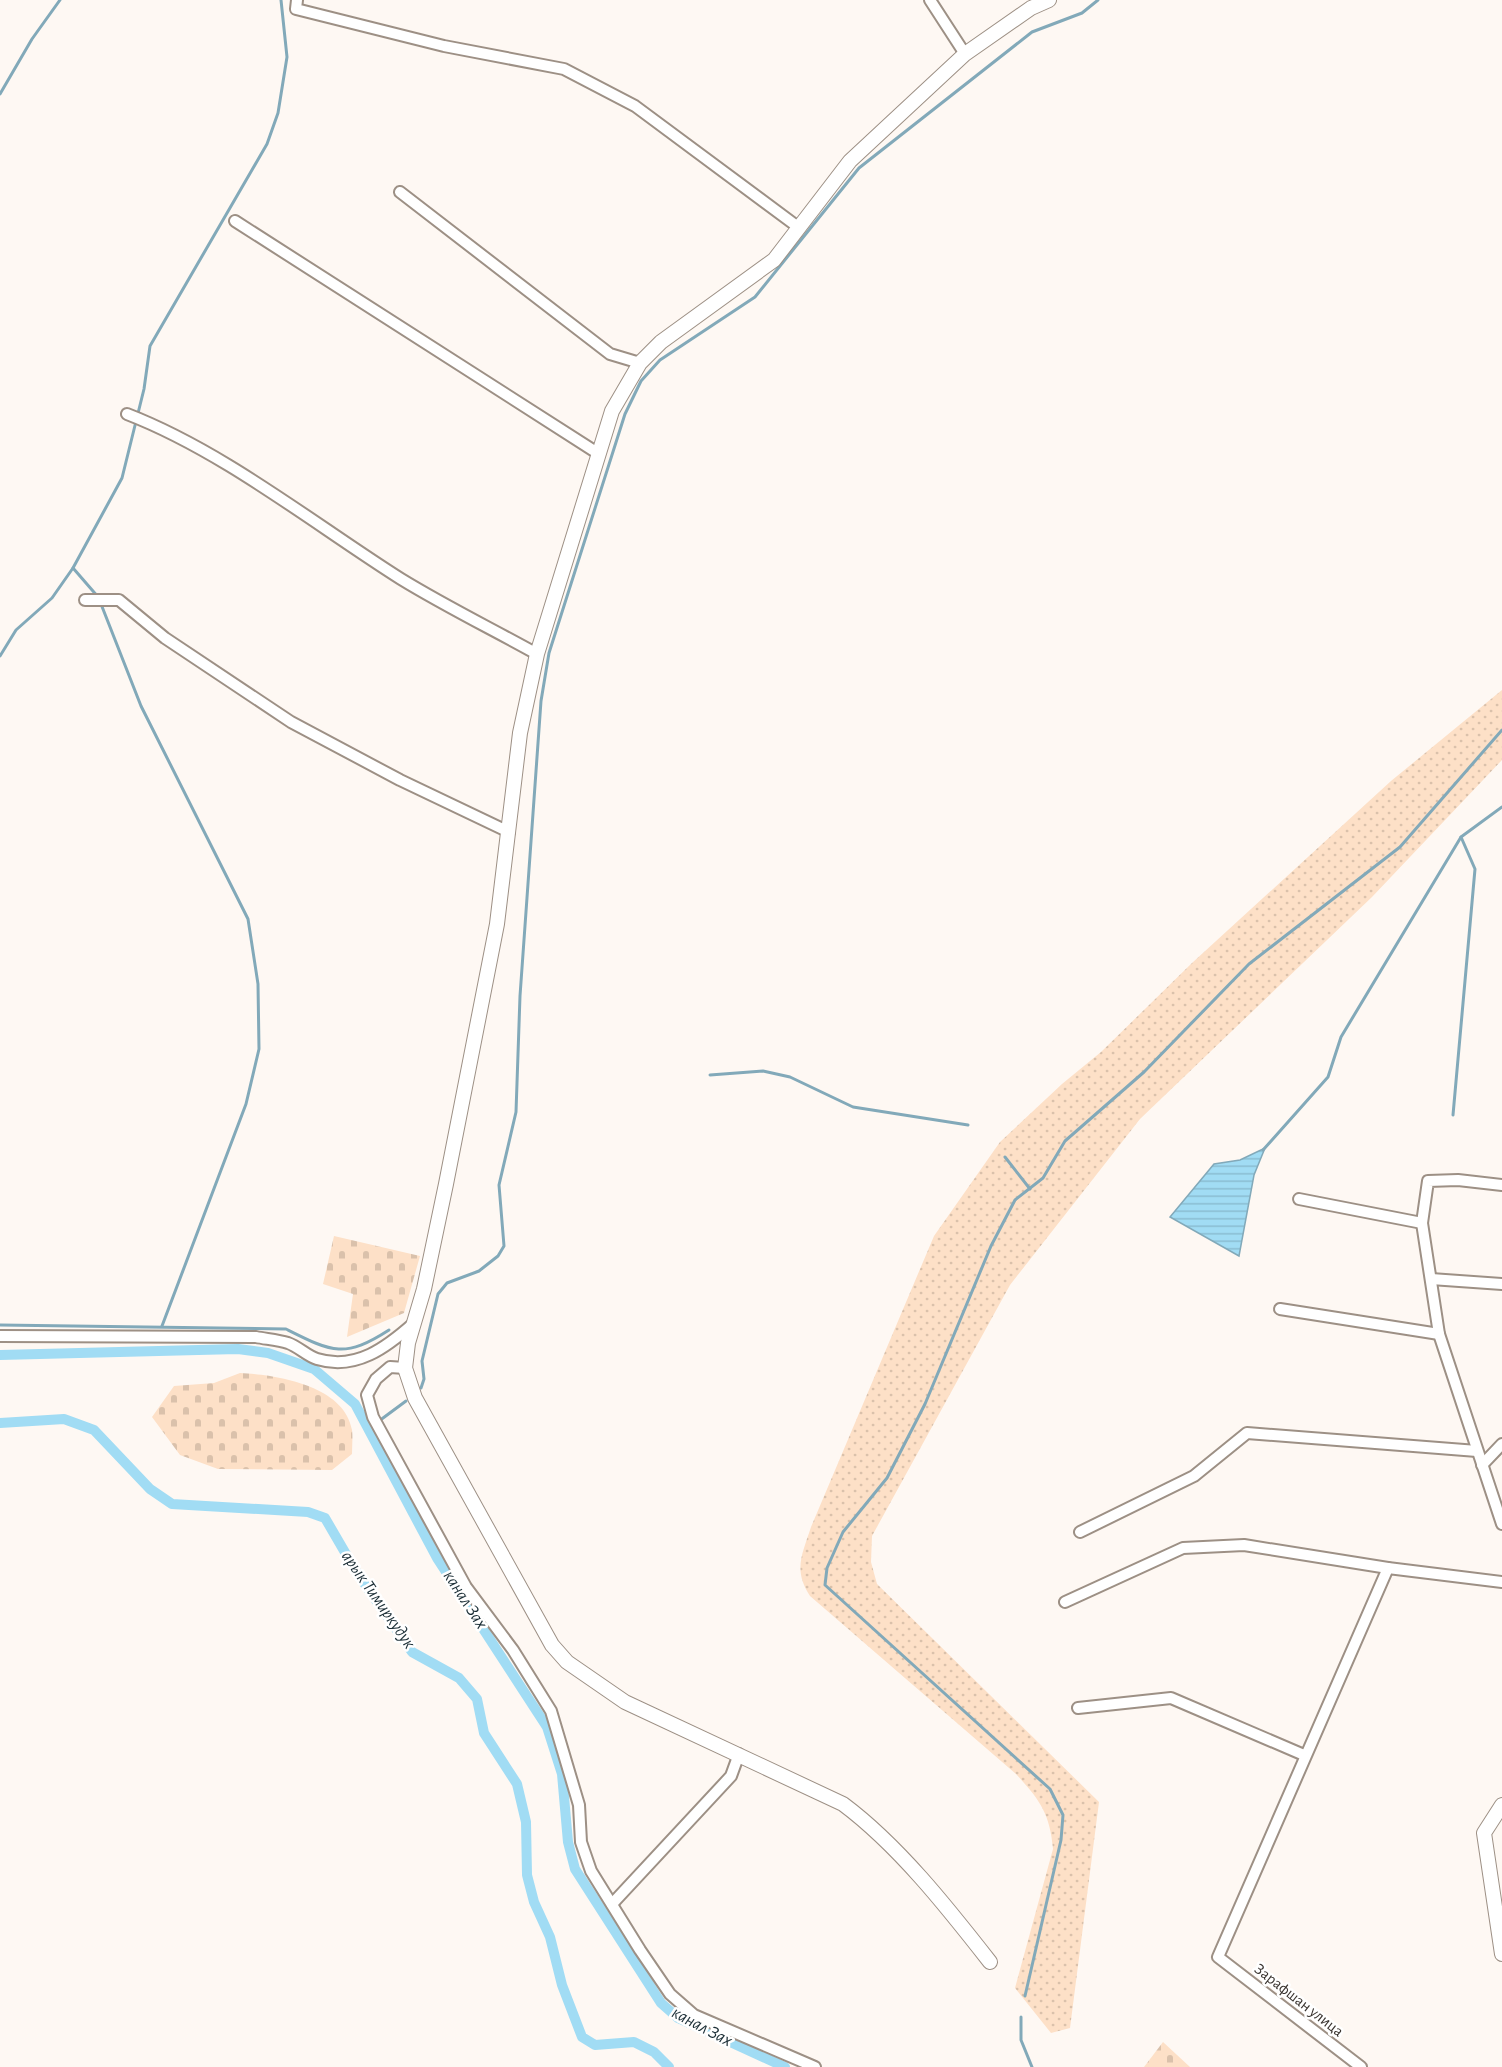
<svg xmlns="http://www.w3.org/2000/svg" width="1502" height="2067" font-family="'Alegreya Sans',sans-serif">
  <style>
    .grass { fill: url(#grass-dots) }
    .cemetery { fill: url(#cemetery-stones) }
    .water { fill: url(#water-rules); stroke: #82a9b9; stroke-width: 1.5 }
    .lines { fill: none; stroke-linecap: round; stroke-linejoin: round }
    .stream { stroke: #82a9b9; stroke-width: 3 }
    .canal { stroke: #a1dcf4; stroke-width: 10 }
    .street-casing { stroke: #9d9085; stroke-width: 14 }
    .secondary-casing { stroke: #9d9085; stroke-width: 16 }
    .street { stroke: #fff; stroke-width: 10 }
    .secondary { stroke: #fff; stroke-width: 14 }
    .labels { text-anchor: middle; dominant-baseline: central; stroke-width: 5; stroke-linejoin: round; paint-order: stroke }
    .street-label { font-size: 16px; fill: #39332f; stroke: #fff }
    .water-label { font-size: 18px; font-style: italic; fill: #1b2e36; stroke: #fff }
  </style>
  <defs>
    <pattern id="grass-dots" width="8" height="8" patternUnits="userSpaceOnUse" patternTransform="scale(1.5)"><rect width="8" height="8" fill="#fde0c7"/><path d="M2 2h.1M6 6h.1" fill="none" stroke="#dac1ab" stroke-width="1.8" stroke-linecap="round"/></pattern>
    <pattern id="cemetery-stones" width="16" height="16" patternUnits="userSpaceOnUse" patternTransform="scale(1.5)"><rect width="16" height="16" fill="#fde0c7"/><path d="M2 7V4a2 2 0 0 1 4 0v3zM10 15v-3a2 2 0 0 1 4 0v3z" fill="#dac1ab"/></pattern>
    <pattern id="water-rules" width="6" height="5" patternUnits="userSpaceOnUse" patternTransform="scale(1.5)"><rect width="6" height="5" fill="#a1dcf4"/><path d="M0 2.5h6" fill="none" stroke="#8bbdd2"/></pattern>
  </defs>
  <rect width="100%" height="100%" fill="#fef8f3"/>
  <path class="grass" d="M1502,690V760L1372,897L1140,1119L1010,1285L872,1536L871,1562L877,1584L1099,1802L1070,2028L1051,2033L1015,1988L1053,1849C1050,1813 1039,1799 1016,1774L810,1596C793,1570 802,1555 811,1527L934,1236L1000,1142L1062,1084L1101,1052L1192,963L1391,781Z"/>
  <g class="cemetery">
    <path d="M334,1236L420,1256L404,1313L347,1337L353,1294L323,1284Z"/>
    <path d="M240,1373C276,1375 344,1385 352,1430C353,1438 352,1446 352,1454L332,1470L218,1469L180,1455L152,1417L174,1386L214,1383Z"/>
    <path d="M1163,2042L1190,2067H1144Z"/>
  </g>
  <path class="water" d="M1265,1148L1254,1175L1239,1256L1170,1217L1214,1164L1240,1160Z"/>
  <g class="lines">
    <g class="stream">
      <path d="M0,94L32,39L60,0"/>
      <path d="M73,568L99,598"/>
      <path d="M101,604L141,706L248,919L258,984L259,1049L246,1104L162,1326"/>
      <path d="M0,656L16,630L52,598L73,568L122,478L144,389L150,346L267,144L278,113L287,57L281,0"/>
      <path d="M710,1075L763,1071L790,1077L853,1107L968,1125"/>
      <path d="M1453,1115L1475,869L1461,837"/>
      <path d="M1263,1150L1328,1077L1341,1037L1461,837L1502,807"/>
      <path d="M1005,1157L1030,1189"/>
      <path d="M0,1325L286,1329C332,1352 344,1359 389,1330"/>
      <path d="M421,1388L424,1379L422,1361L438,1294L447,1283L479,1271L498,1256L504,1246L499,1185L516,1112L520,996L541,701L549,653L625,414L641,381L660,360L755,297L859,168L1032,32L1082,13L1098,0"/>
      <path d="M379,1421L406,1401"/>
      <path d="M1025,1996L1061,1840L1063,1815L1050,1789L825,1585L827,1568L843,1532L887,1478L925,1404L991,1246L1015,1200L1043,1178L1065,1141L1144,1072L1249,964L1400,847L1502,730"/>
      <path d="M1021,2017V2040L1032,2067"/>
    </g>
    <g class="canal">
      <path d="M0,1355L238,1349L268,1353L314,1369L355,1404L437,1558L547,1727L562,1774L568,1842L575,1869L661,2003L678,2018L785,2067"/>
      <path d="M0,1423L64,1419L94,1430L150,1489L172,1504L308,1512L325,1518L357,1573L412,1652L459,1678L477,1699L484,1733L517,1784L526,1822L527,1875L534,1902L550,1937L562,1985L582,2037L595,2045L634,2042L654,2052L669,2067"/>
    </g>
    <g class="street-casing">
      <g id="street">
        <path d="M297,0L296,9L444,46L564,69L635,106L798,227"/>
        <path d="M930,0L965,54"/>
        <path d="M400,192L610,354L640,363"/>
        <path d="M235,221L599,454"/>
        <path d="M127,414C223,451 314,524 401,579C445,606 492,629 537,654"/>
        <path d="M85,600H119L165,638L291,722L400,780L509,832"/>
        <path d="M1502,1185L1458,1180L1428,1181L1422,1223L1439,1334L1502,1524"/>
        <path d="M1299,1199L1422,1223"/>
        <path d="M1431,1279L1502,1284"/>
        <path d="M1280,1309L1439,1334"/>
        <path d="M0,1336L256,1337C266,1339 278,1340 288,1343C299,1347 307,1356 317,1359C356,1371 387,1347 414,1323"/>
        <path d="M405,1368L390,1367L376,1379L367,1395L373,1417L466,1587L513,1650L551,1711L579,1805L581,1842L591,1871L640,1950L670,1994L694,2015L815,2067"/>
        <path d="M1482,1465L1502,1444"/>
        <path d="M1080,1532L1194,1476L1247,1433L1477,1451"/>
        <path d="M1065,1602L1183,1548L1244,1545L1388,1568"/>
        <path d="M1078,1708L1171,1698L1304,1755"/>
        <path d="M612,1904L731,1776L739,1754"/>
        <path d="M1361,2067L1218,1957L1388,1568L1502,1582"/>
      </g>
    </g>
    <g class="secondary-casing">
      <g id="secondary">
        <path d="M1502,1805L1484,1833L1502,1954"/>
        <path d="M990,1962C947,1907 898,1845 843,1804L625,1702L567,1662L552,1645L415,1398L405,1368L408,1343L424,1289L446,1184L497,924L520,733L537,654L612,411L640,363L661,342L774,260L850,161L965,54L1031,8L1049,0"/>
      </g>
    </g>
    <use href="#street" class="street"/>
    <use href="#secondary" class="secondary"/>
  </g>
  <g class="labels">
    <g class="street-label">
      <text transform="translate(1299 2000) rotate(38)">Зарафшан улица</text>
    </g>
    <g class="water-label">
      <text transform="translate(378 1600) rotate(55)">арык Тимиркудук</text>
      <text transform="translate(465 1600) rotate(57)">канал Зах</text>
      <text transform="translate(702 2027) rotate(28)">канал Зах</text>
    </g>
  </g>
</svg>
